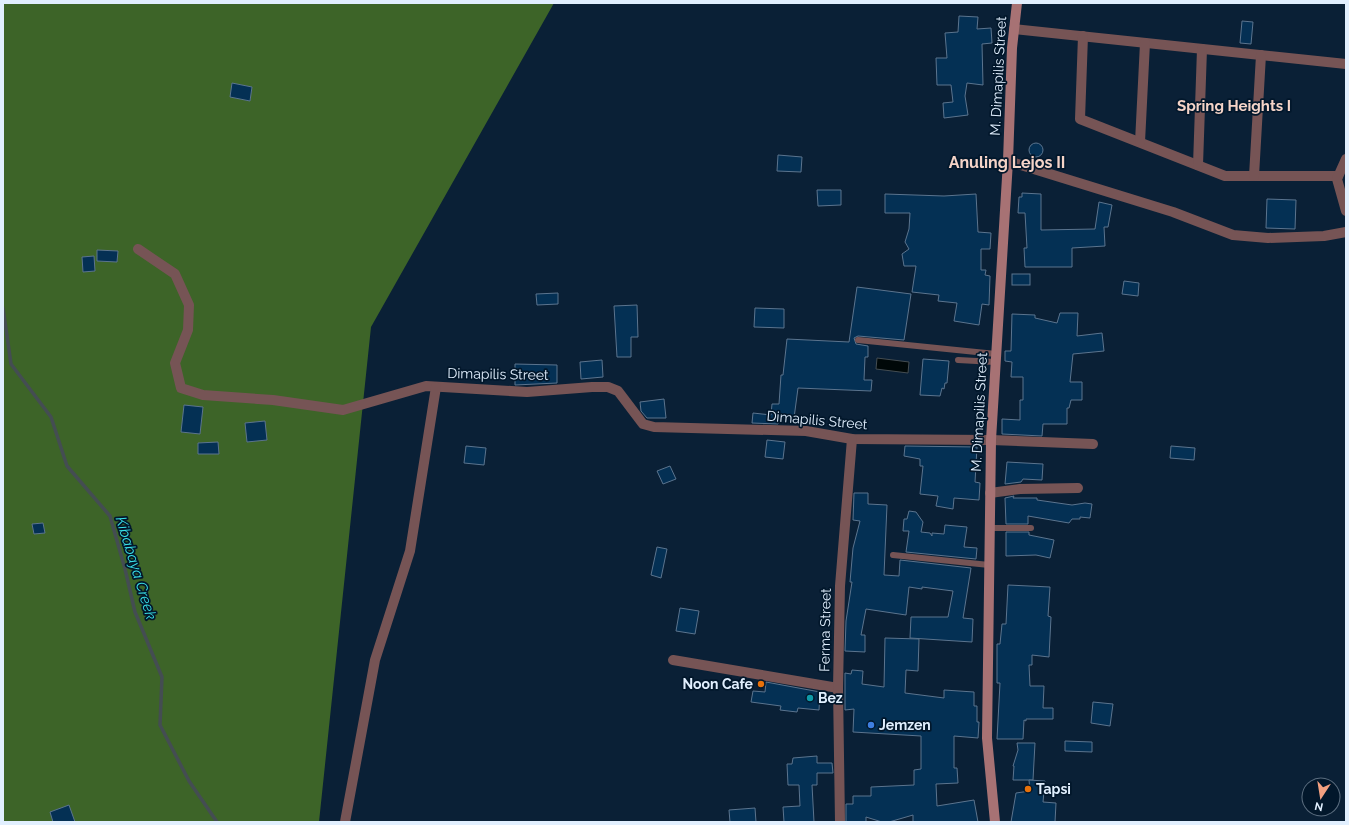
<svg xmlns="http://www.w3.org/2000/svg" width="1349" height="825" font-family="Raleway,sans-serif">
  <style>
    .forest { fill: #3d6428 }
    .water { fill: #000808; stroke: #444d52 }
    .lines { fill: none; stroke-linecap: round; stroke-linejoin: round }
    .stream { stroke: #444d52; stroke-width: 3.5 }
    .building { fill: #043054; stroke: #5b748e }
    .service { stroke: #765455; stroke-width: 6 }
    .minor { stroke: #765455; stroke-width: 10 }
    .secondary { stroke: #a77274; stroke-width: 10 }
    .food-dot { fill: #e8710a; stroke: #02172b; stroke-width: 1.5 }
    .culture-dot { fill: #0f9aa8; stroke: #02172b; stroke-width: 1.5 }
    .shop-dot { fill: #3f7fe0; stroke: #02172b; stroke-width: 1.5 }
    .labels { text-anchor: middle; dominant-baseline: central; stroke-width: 3.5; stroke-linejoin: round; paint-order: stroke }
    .street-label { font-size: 14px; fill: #e1effe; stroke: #02172b }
    .poi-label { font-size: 14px; font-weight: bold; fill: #e1effe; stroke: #02172b; text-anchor: start }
    .neighbourhood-label { font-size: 15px; font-weight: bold; fill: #f5d4c8; stroke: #02172b }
    .water-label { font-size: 15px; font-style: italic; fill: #39dfe6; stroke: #02172b }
    .quarter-label { font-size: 16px; font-weight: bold; fill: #f5d4c8; stroke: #02172b }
  </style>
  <rect width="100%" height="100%" fill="#0a2036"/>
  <path class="forest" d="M3,3H554L371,327L319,822H3Z"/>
  <path class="water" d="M877,358L909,362L908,373L876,369Z"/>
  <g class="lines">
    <path class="stream" d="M3,308L11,364L51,417L67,466L110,516L125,569L135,612L162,677L160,725L189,781L217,822"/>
  </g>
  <g class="building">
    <path d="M959,16L978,17L977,29L991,28L992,43L982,44L983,85L967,83L965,96L968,115L944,118L943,103L953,102L951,85H937L936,58H947L945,33L958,32Z"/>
    <path d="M1242,21L1253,22L1251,44L1240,43Z"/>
    <path d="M232,83L252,87L250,101L230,97Z"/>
    <circle cx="1036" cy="150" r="7"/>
    <path d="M778,155L802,157L801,172L777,171Z"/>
    <path d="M817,190H841V205L818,206Z"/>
    <path d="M1022,193L1041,194V230L1095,229L1099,202L1112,205L1108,227H1104L1105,246L1072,248V267H1025L1024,248H1027L1025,213H1018L1019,197H1022Z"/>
    <path d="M885,194L944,196L976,194L978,232L991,233L990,249H981V270H986L985,275L990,276L989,305L982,304L979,325L954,321L957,303L938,301L939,295L912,292L916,266H904L902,254L909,249L905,242L909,229L910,213H885Z"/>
    <path d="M1267,199L1296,200L1295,229L1266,228Z"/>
    <path d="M97,250L118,251L117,262L97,261Z"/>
    <path d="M94,256L95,271L83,272L82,257Z"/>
    <rect x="1012" y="274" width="18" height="11"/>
    <path d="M1124,281L1139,283L1138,296L1122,294Z"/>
    <path d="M857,287L911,294L904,340L858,336L854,338L856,344L868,346V357H865L864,380H872L871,391L798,388L794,418L779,417L778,424L752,423L753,413L771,415L772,404H779L781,375H783L787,339L849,342Z"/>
    <path d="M558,293V304L537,305L536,294Z"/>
    <path d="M637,305L638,337H631V357H617L614,306Z"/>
    <path d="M755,308L784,309V328L754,327Z"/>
    <path d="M1060,313H1078L1077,336L1102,333L1104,351L1073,354L1070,382H1082V400H1071L1069,408H1067V424H1043L1042,436L1002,434V419L1020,420V400H1023V377H1011L1012,362L1005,361V351H1011L1012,314L1035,315V318L1057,323Z"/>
    <path d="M923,359L949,361L947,383H945L944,389L942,388L940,396L920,395Z"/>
    <path d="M602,360L603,377L581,379L580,362Z"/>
    <path d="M515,364L557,365V383L515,385Z"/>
    <path d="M664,399L666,418H647L641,411L640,402Z"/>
    <path d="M184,405L203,407L200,434L181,432Z"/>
    <path d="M265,421L267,440L247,442L245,423Z"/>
    <path d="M767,440L785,442L783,459L765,457Z"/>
    <path d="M218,442L219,454H198V443Z"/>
    <path d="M466,446L486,448L484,465L464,463Z"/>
    <path d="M905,446L977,447L975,482L980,483L979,500L954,498L953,509L936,506L938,496L920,494L923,466H920V459L904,456Z"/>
    <path d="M1171,446L1195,448L1194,460L1170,458Z"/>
    <path d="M1007,462L1043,464L1042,480L1023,479L1021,482L1005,484Z"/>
    <path d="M670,466L676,479L663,484L657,471Z"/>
    <path d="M854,493H868V504L887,505L884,575L899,576L900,560L971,568L963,618L973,619L972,642L910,638L911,617H948L953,591L922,587V589L909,587L906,615L866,609L861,635H865V652L845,651L846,621L852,582H850L853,548L860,521L853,520Z"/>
    <path d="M1014,496L1013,498H1037V500L1072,505L1085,503L1092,504L1090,518L1080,517V519H1072L1069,523L1028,516V524H1006L1005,498Z"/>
    <path d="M909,511L916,512L923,522L921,532L930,533L932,536V533L944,534L945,525L967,527L964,547L977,548L976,559L906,552L909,531H903L904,519H907Z"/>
    <path d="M43,523L45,533L34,534L32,524Z"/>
    <path d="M1006,532H1029V535L1054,540L1050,558L1036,555L1006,556Z"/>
    <path d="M657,547L667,549L661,578L651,575Z"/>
    <path d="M1008,585L1050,587L1048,616L1051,617L1049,657L1032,655V665H1029L1030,686H1044L1043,708H1053V719H1026V721L1024,720L1023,739H997L1000,683H997V644H1000L1002,624H1006Z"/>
    <path d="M680,608L699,611L695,634L676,631Z"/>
    <path d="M885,638L919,639L918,671L906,670L905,693L944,698V690L974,692V706H977V722H979L978,738L954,736V768H957L958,783L936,784L937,806L974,800L978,822H913V815L889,822H882L866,817V822H846V804H853V796H871V787L914,785V770L921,769V736L853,732L854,709L845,710V673L851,674L852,670L863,671L862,684L884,687Z"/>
    <path d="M766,682L820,692L819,710L798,708L797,712L780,710L781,706L751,702L753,691L765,692Z"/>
    <path d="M1093,702L1113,704L1110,726L1091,723Z"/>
    <path d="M1065,741L1092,742V752L1065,751Z"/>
    <path d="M1017,743H1035L1033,780H1013L1014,766H1013L1018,750Z"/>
    <path d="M817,756V763H832L833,773H817V785H812L814,822H784L783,807L800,806L799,785H788L787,764H792L793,758Z"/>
    <path d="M1029,780L1045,781L1043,802L1056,803L1055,822H1011L1016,793L1030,791Z"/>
    <path d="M69,805L75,822H53L50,812Z"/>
    <path d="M755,808L756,822H730L729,810Z"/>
  </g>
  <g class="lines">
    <g class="service">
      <path d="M858,340L996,354"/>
      <path d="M958,360L995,362"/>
      <path d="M989,528H1031"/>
      <path d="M893,555L989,565"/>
    </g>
    <g class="minor">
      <path d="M1014,29L1346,64"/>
      <path d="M1083,36L1080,119L1225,176H1338"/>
      <path d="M1140,142L1145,43"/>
      <path d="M1346,159L1337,179L1346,211"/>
      <path d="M1008,161L1173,212L1233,235L1268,238L1324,236L1346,232"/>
      <path d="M1198,165L1202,49"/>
      <path d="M1254,176L1261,55"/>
      <path d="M138,249L175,274L189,305L188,330L175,363L181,388L203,395L273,400L343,410L426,386L527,392L592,387H608L618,391L643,424L654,427L806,431L852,439L991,440L1093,444"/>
      <path d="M990,493L1020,489L1078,488"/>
      <path d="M673,660L838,688"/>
      <path d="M345,822L375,660L410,551L436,387"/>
      <path d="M840,822L838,688L840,586L852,439"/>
    </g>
    <path class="secondary" d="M995,822L987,738L991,440L1008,161L1012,48L1017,3"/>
  </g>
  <g class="food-dot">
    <circle cx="761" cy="684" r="4"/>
    <circle cx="1028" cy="789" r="4"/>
  </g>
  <circle class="culture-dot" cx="810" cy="698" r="4"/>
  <circle class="shop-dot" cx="871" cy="725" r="4"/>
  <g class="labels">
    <g class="street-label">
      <text transform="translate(998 76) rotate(-87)">M. Dimapilis Street</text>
      <text transform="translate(498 374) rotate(1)">Dimapilis Street</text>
      <text transform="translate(979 412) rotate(-87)">M. Dimapilis Street</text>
      <text transform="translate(817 420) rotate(5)">Dimapilis Street</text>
      <text transform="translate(825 630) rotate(-89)">Ferma Street</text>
    </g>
    <g class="poi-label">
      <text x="753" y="684" text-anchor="end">Noon Cafe</text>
      <text x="818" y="698">Bez</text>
      <text x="879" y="725">Jemzen</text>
      <text x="1036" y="789">Tapsi</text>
    </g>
    <g class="neighbourhood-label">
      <text x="1234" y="106">Spring Heights I</text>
    </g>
    <g class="water-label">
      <text transform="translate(136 568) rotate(73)">Kibabaya Creek</text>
    </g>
    <g class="quarter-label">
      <text x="1007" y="162">Anuling Lejos II</text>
    </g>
  </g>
  <rect width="1349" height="825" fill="none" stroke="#e1effe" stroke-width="8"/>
  <g transform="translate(1321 797) rotate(192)"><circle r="19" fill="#02172b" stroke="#5b6d7f"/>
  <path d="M0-3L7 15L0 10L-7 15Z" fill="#f2a080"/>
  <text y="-6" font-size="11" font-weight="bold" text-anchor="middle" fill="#e1effe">N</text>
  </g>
</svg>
